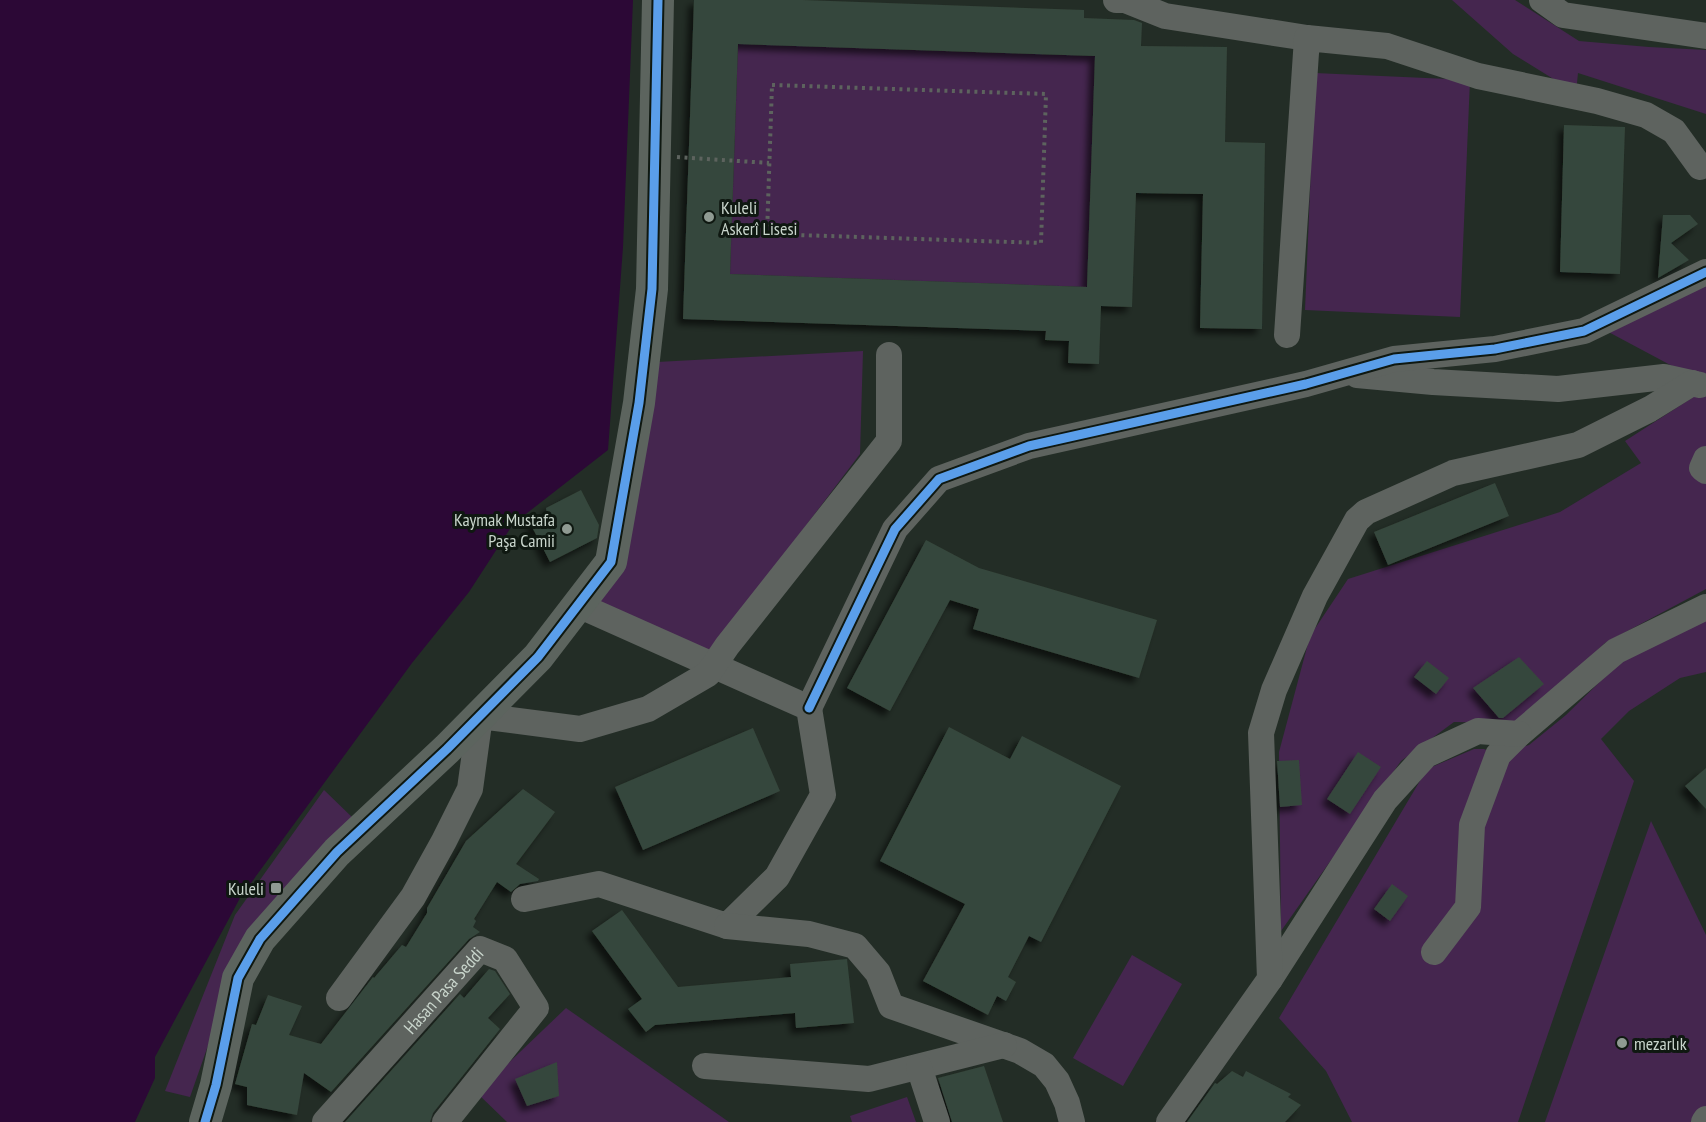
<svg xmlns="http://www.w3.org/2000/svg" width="1706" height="1122" font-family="'PT Sans Narrow',sans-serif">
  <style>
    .green { fill: #45264f }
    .water { fill: #2c0836 }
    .building { fill: #36473c; fill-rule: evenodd; filter: url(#shadow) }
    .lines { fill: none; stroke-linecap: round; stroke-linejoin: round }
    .path { stroke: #5d635e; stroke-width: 4; stroke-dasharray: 3 4.5; stroke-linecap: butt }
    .minor { stroke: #5e635f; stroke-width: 26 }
    .major { stroke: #5c645e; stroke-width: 32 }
    .cycleway-casing { stroke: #0f1811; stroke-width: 13 }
    .cycleway { stroke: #5a9eea; stroke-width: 9 }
    .poi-dot { fill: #8f9a92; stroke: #0f1811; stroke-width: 2 }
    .labels { text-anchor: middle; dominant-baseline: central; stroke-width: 6; stroke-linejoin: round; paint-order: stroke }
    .poi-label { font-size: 18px; fill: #c9d5cc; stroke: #0f1811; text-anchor: start }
    .street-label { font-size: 18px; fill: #c9d5cc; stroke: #0f1811 }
  </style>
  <defs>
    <filter id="shadow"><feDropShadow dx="-5.5" dy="5.5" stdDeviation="3" flood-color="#0009"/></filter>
  </defs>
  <rect width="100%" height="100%" fill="#232d26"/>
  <g class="green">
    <path d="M1452,0H1515L1579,41L1649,47L1706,50V114L1578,73L1576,93L1513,54Z"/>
    <path d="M738,44L1095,56L1087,287L730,274Z"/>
    <path d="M1315,73L1470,80L1460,317L1305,310Z"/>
    <path d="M1706,280V379L1689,375L1601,328Z"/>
    <path d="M863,351L860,454L709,654L594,604L657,362Z"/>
    <path d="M1698,394L1706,396V589L1605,643L1520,723L1454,722L1401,761L1281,931L1279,752L1310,636L1348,579L1560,512L1641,463L1625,441Z"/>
    <path d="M1706,616V672L1680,678L1629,711L1601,739L1634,781L1518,1122H1352L1326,1071L1279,1018L1427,769L1474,749H1484L1498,755L1529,745L1566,715L1620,662Z"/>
    <path d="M324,790L355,820L247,934L190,1097L165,1091L235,915Z"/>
    <path d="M1651,821L1706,935V1122H1545Z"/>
    <path d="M1132,955L1182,984L1123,1086L1073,1058Z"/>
    <path d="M566,1008L729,1122H507L477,1093Z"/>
    <path d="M907,1097L916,1122H852L850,1116Z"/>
  </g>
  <path class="water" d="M0,0H633L623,247L608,450L513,524L469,592L412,663L240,898L155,1057V1078L135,1122H0Z"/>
  <g class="building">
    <path d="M694,0H803L1084,10V18L1134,20L1142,23L1141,46L1227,47L1225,142L1265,143L1262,329L1200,328L1203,194L1136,193L1132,307L1101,306L1099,364L1068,363L1069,341L1045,340L1046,331L683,319ZM738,44L1095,56L1087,287L730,274Z"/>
    <path d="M1564,125L1625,127L1620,274L1560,272Z"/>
    <path d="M1663,215H1690L1698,224L1671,243L1689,260L1658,278Z"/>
    <path d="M1495,483L1509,516L1388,565L1374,532Z"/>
    <path d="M581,490L599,525L597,538L550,562L530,523L547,514L546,508Z"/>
    <path d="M926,540L979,568L1157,620L1139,678L973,629L979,609L950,600L890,711L847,688Z"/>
    <path d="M1519,657L1544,684L1503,718H1499L1473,688Z"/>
    <path d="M1427,661L1449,678L1436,694L1414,677Z"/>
    <path d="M949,727L1010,759L1022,736L1121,786L1041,942L1029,936L1008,977L1016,982L1006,1001L997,996L988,1015L923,981L965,904L880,861Z"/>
    <path d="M753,728L780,791L643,850L615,787Z"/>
    <path d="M1358,752L1381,767L1350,814L1327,799Z"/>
    <path d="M1299,760L1302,805L1280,807L1277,761Z"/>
    <path d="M1706,768V809L1685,786Z"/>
    <path d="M523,789L555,812L516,864L539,879L538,881L520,884L511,892L497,882L474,919L476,921L473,927L480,932L469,939L331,1092L304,1073L297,1115L247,1105V1087L235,1084L252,1024L256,1025L268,995L302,1006L289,1035L321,1044L373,977L374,978L402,945L406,947L427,913V908L466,841Z"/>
    <path d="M1392,884L1408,896L1390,921L1374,909Z"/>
    <path d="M622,910L678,987L791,977L790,964L847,959L854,1023L796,1028L795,1013L655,1025L646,1032L628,1009L642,999L592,931Z"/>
    <path d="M489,969L495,971L510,994L488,1018L500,1029L433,1113L430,1122H345L460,994L464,998Z"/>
    <path d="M557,1062L559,1096L527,1106L515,1079Z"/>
    <path d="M984,1066L1003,1122H952L938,1078Z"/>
    <path d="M1232,1071L1243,1077L1246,1071L1291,1094L1288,1097L1301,1105L1285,1122H1187L1215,1083L1217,1084Z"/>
  </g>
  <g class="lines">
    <g class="path">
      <path d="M772,85L1046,94L1041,243L767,234Z"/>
      <path d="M677,157L769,163"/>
    </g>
    <g class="minor">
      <path d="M1116,0H1125L1165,16L1307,38"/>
      <path d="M1542,0L1563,15L1706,36"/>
      <path d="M1287,335L1307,38L1387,46L1478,76L1597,101L1646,115L1674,131L1700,167"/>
      <path d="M1357,375L1433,382L1558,389L1664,377L1700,385"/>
      <path d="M1706,459L1702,468L1706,471"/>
      <path d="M809,708L895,529L939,479L1029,446L1306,384L1394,359L1495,349L1584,331L1706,272"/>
      <path d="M524,899L599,884L727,926L777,877L823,795L809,708L578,605"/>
      <path d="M727,926L809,934L855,946L878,973L891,1006L1020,1051L1044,1065L1057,1081L1067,1103L1072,1122"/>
      <path d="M1434,952L1468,907L1472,825L1498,755L1519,734L1616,651L1706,607"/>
      <path d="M1270,979L1385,800L1426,755L1478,731L1519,734"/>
      <path d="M339,998L413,897L444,841L470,789L480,716L580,729L648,709L708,674L727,646L889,441V355"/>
      <path d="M705,1066L869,1079L1004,1045"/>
      <path d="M919,1067L937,1122"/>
      <path id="s1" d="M325,1122L480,949L505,959L536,1008L445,1122"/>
      <path d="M1169,1122L1270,979L1261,733L1274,690L1315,596L1357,520L1366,512L1453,473L1578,445L1650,409L1692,383"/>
      <path d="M1704,1122L1706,1119"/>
    </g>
    <path class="major" d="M205,1122L216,1085L238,978L260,939L337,852L447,749L538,657L611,562L639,403L652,289L658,0"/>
    <g class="cycleway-casing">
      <g id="cycleway">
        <path d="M809,708L895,529L939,479L1029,446L1306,384L1394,359L1495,349L1584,331L1706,272"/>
        <path d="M205,1122L216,1085L238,978L260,939L337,852L447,749L538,657L611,562L639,403L652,289L658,0"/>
      </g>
    </g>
    <use href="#cycleway" class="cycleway"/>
  </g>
  <g class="poi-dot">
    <circle cx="709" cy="217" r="6"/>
    <circle cx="567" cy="529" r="6"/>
    <rect x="270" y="882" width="12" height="12" rx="3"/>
    <circle cx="1622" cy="1043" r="6"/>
  </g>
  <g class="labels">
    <g class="poi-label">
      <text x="721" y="207">Kuleli<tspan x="721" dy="21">Askerî Lisesi</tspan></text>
      <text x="555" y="519" text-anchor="end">Kaymak Mustafa<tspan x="555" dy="21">Paşa Camii</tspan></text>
      <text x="264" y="888" text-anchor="end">Kuleli</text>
      <text x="1634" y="1043">mezarlık</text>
    </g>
    <g class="street-label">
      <text stroke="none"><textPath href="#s1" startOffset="177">Hasan Pasa Seddi</textPath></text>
    </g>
  </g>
</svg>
